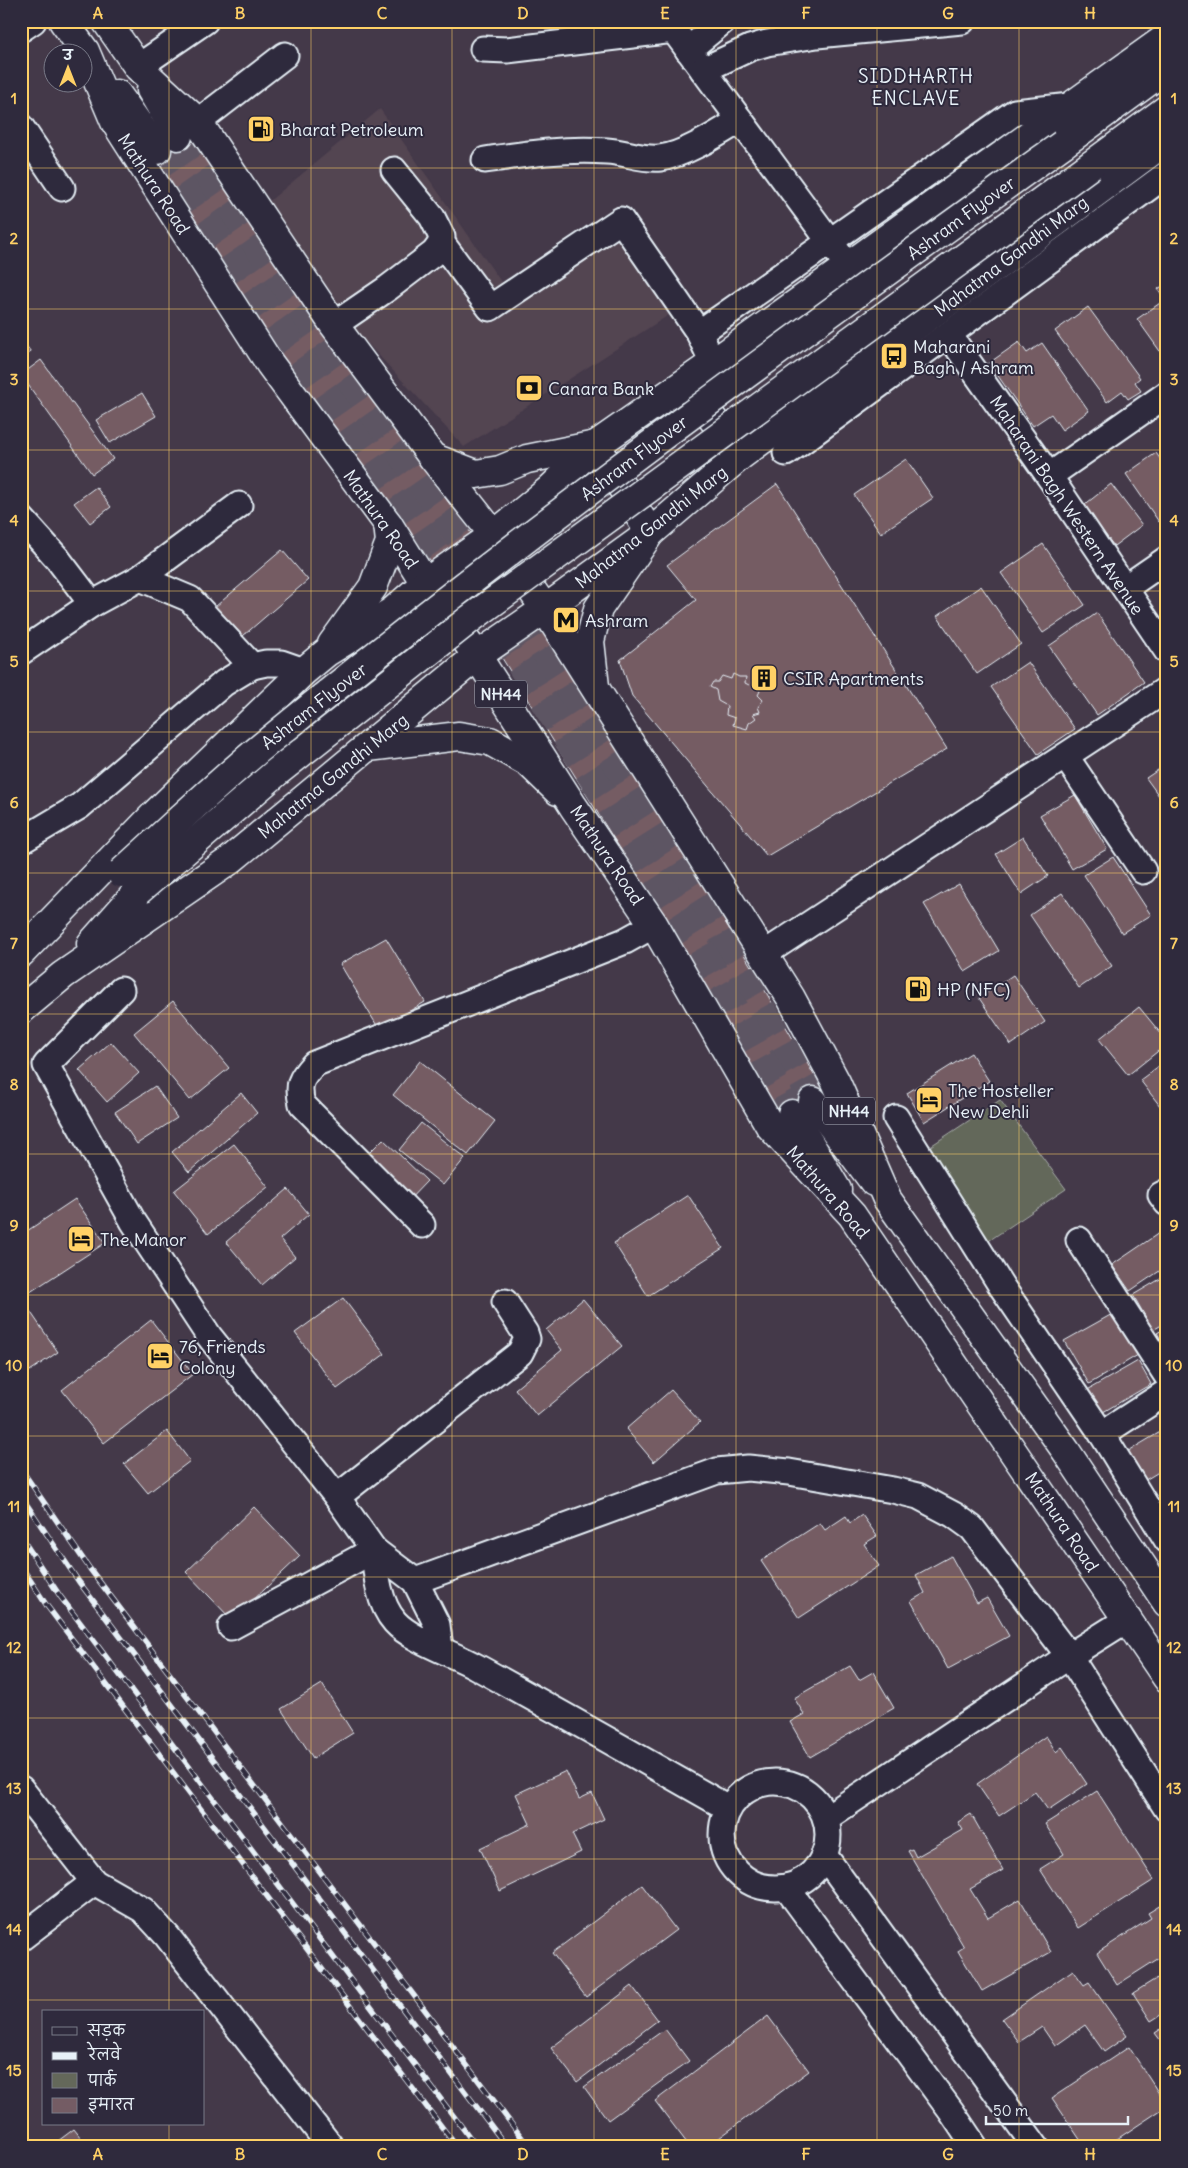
<svg xmlns="http://www.w3.org/2000/svg" width="1188" height="2168" font-family="Delius,'Playpen Sans Deva',sans-serif">
  <style>
    .built { fill: #524451 }
    .green { fill: #64685a; stroke: #a6aca9 }
    .building { fill: #745c64; stroke: #e8f1f8 }
    .lines { fill: none; stroke-linecap: round; stroke-linejoin: round }
    .major-tunnel { stroke: #5d5563; stroke-width: 28; stroke-dasharray: 28 14; stroke-linecap: butt }
    .minor-casing { stroke: #e8f1f8; stroke-width: 29 }
    .major-casing { stroke: #e8f1f8; stroke-width: 31 }
    .highway-casing { stroke: #e8f1f8; stroke-width: 31 }
    .minor { stroke: #2f2a3d; stroke-width: 25 }
    .major { stroke: #2f2a3d; stroke-width: 28 }
    .highway { stroke: #2f2a3d; stroke-width: 28 }
    .rail-casing { stroke: #e8f1f8; stroke-width: 5.5 }
    .rail { stroke: #2f2a3d; stroke-width: 4; stroke-dasharray: 11; stroke-linecap: butt }
    .highway-bridge-casing { stroke: #e8f1f8; stroke-width: 31; stroke-linecap: butt }
    .highway-bridge { stroke: #2f2a3d; stroke-width: 28 }
    .grid { fill: none; stroke: #ffd166; stroke-width: 1; stroke-opacity: 0.55 }
    .labels { text-anchor: middle; dominant-baseline: central; stroke-width: 4; stroke-linejoin: round; paint-order: stroke }
    .shield { fill: #2f2a3d; stroke: #b0b5c0; stroke-width: 1 }
    .shield-label { font-size: 16px; font-weight: bold; fill: #e8f1f8 }
    .poi-label { font-size: 18px; fill: #e8f1f8; stroke: #2f2a3d; text-anchor: start }
    .street-label { font-size: 18px; fill: #e8f1f8; stroke: #2f2a3d }
    .neighbourhood-label { font-size: 19px; letter-spacing: 1px; fill: #e8f1f8; stroke: #2f2a3d }
    .neatline { fill: none; stroke: #ffd166; stroke-width: 2 }
    .grid-label { font-size: 16px; text-anchor: middle; font-weight: bold; fill: #ffd166 }
  </style>
  <rect width="100%" height="100%" fill="#443949"/>
  <filter id="ink" filterUnits="userSpaceOnUse"><feTurbulence type="fractalNoise" baseFrequency=".02" numOctaves="2"/><feDisplacementMap in="SourceGraphic" scale="10" xChannelSelector="R" yChannelSelector="G"/><feConvolveMatrix kernelMatrix="1 2 1 2 8 2 1 2 1" color-interpolation-filters="sRGB"/></filter>
  <g filter="url(#ink)">
    <path class="built" d="M380,109L511,296L625,210L692,300L464,447L342,316L267,203Z"/>
    <path class="green" d="M1000,1100L1066,1189L978,1248L920,1153Z"/>
    <g class="building">
      <path d="M188,129L326,334L473,536L433,564L279,355L148,156Z"/>
      <path d="M1167,283V302L1158,289Z"/>
      <path d="M1163,301L1167,307V361L1137,319Z"/>
      <path d="M1088,307L1140,378L1135,382L1141,391L1128,399L1122,391L1107,402L1055,331Z"/>
      <path d="M21,339L31,352L21,359Z"/>
      <path d="M1019,342L1027,353L1042,343L1089,411L1062,430L1051,414L1033,426L989,363Z"/>
      <path d="M41,360L113,459L92,474L21,375Z"/>
      <path d="M142,393L156,416L110,443L96,420Z"/>
      <path d="M1156,453L1167,468V517L1159,522L1126,474Z"/>
      <path d="M906,459L933,498L881,533L854,495Z"/>
      <path d="M777,484L947,749L767,856L632,696L620,660L696,600L667,565Z"/>
      <path d="M1111,484L1142,525L1114,546L1083,506Z"/>
      <path d="M96,487L111,507L90,523L74,503Z"/>
      <path d="M1043,544L1085,605L1043,633L1001,573Z"/>
      <path d="M282,550L308,580L236,642L209,612Z"/>
      <path d="M981,586L1021,644L977,674L937,616Z"/>
      <path d="M1097,613L1144,682L1097,715L1049,646Z"/>
      <path d="M540,624L716,906L825,1094L782,1120L669,928L497,650Z"/>
      <path d="M1028,662L1075,729L1038,754L991,687Z"/>
      <path d="M733,674L739,677H746L745,683L749,685L752,682L760,691L758,695L763,700L758,707L760,712L753,714L756,718L749,723L747,729L733,725L735,718L726,715L727,706L718,701L716,690L710,687L713,682H718L722,676L731,679Z"/>
      <path d="M1167,764V807L1146,778Z"/>
      <path d="M1075,795L1107,849L1072,869L1040,815Z"/>
      <path d="M1023,837L1048,876L1021,894L996,854Z"/>
      <path d="M1113,857L1151,915L1122,933L1084,875Z"/>
      <path d="M959,884L999,951L965,972L924,904Z"/>
      <path d="M1062,893L1112,966L1079,988L1030,915Z"/>
      <path d="M386,938L425,1002L379,1029L340,964Z"/>
      <path d="M1013,975L1045,1022L1011,1045L979,998Z"/>
      <path d="M173,1001L229,1068L190,1100L134,1033Z"/>
      <path d="M1139,1007L1167,1041V1044L1128,1075L1099,1039Z"/>
      <path d="M111,1042L139,1073L107,1102L79,1070Z"/>
      <path d="M971,1053L989,1081L924,1122L907,1093Z"/>
      <path d="M1167,1060V1115L1140,1080Z"/>
      <path d="M420,1061L495,1121L468,1155L393,1095Z"/>
      <path d="M155,1086L177,1118L137,1144L115,1112Z"/>
      <path d="M241,1093L257,1113L189,1172L172,1152Z"/>
      <path d="M421,1123L465,1158L443,1185L399,1150Z"/>
      <path d="M383,1139L427,1181L404,1205L360,1162Z"/>
      <path d="M234,1144L268,1187L208,1234L174,1191Z"/>
      <path d="M288,1189L309,1214L280,1239L295,1257L262,1285L226,1242Z"/>
      <path d="M688,1195L723,1248L648,1296L614,1243Z"/>
      <path d="M75,1199L105,1243L21,1298L58,1352L21,1377V1235Z"/>
      <path d="M1159,1233L1167,1244V1266L1130,1291L1112,1265Z"/>
      <path d="M1167,1275V1322L1153,1330L1133,1295Z"/>
      <path d="M343,1298L385,1354L337,1389L295,1333Z"/>
      <path d="M583,1299L622,1346L537,1416L515,1389L562,1350L546,1330Z"/>
      <path d="M1114,1313L1138,1355L1089,1384L1064,1341Z"/>
      <path d="M151,1320L193,1374L104,1443L62,1390Z"/>
      <path d="M1167,1327V1349L1157,1333Z"/>
      <path d="M1138,1361L1151,1384L1098,1415L1084,1392Z"/>
      <path d="M671,1390L700,1422L654,1462L626,1429Z"/>
      <path d="M1167,1428V1467L1142,1482L1125,1453Z"/>
      <path d="M167,1431L190,1461L148,1493L124,1464Z"/>
      <path d="M1167,1488V1505L1159,1492Z"/>
      <path d="M254,1507L300,1556L232,1620L186,1572Z"/>
      <path d="M862,1515L877,1536L864,1544L879,1566L799,1618L761,1561L820,1523L825,1530L846,1516L850,1523Z"/>
      <path d="M951,1556L977,1603L987,1598L1009,1636L948,1669L911,1601L925,1593L916,1575Z"/>
      <path d="M850,1666L859,1680L873,1672L894,1708L810,1757L790,1722L804,1714L794,1698Z"/>
      <path d="M322,1684L353,1733L313,1758L281,1709Z"/>
      <path d="M1046,1736L1056,1752L1062,1747L1087,1784L1048,1810L1035,1792L999,1816L977,1784Z"/>
      <path d="M566,1771L579,1799L592,1793L604,1819L572,1834L581,1852L500,1891L480,1848L530,1824L516,1794Z"/>
      <path d="M1097,1791L1154,1880L1078,1928L1040,1869L1064,1854L1045,1824Z"/>
      <path d="M971,1814L1003,1870L970,1889L988,1918L1020,1899L1051,1952L982,1991L958,1951L964,1947L908,1851L912,1849L916,1857L963,1830L958,1822Z"/>
      <path d="M642,1885L676,1930L586,1997L552,1953Z"/>
      <path d="M1161,1905L1167,1914V1953L1117,1985L1097,1953L1151,1918L1148,1913Z"/>
      <path d="M1073,1970L1084,1985L1089,1982L1127,2036L1104,2052L1085,2025L1055,2046L1042,2027L1019,2042L1002,2019Z"/>
      <path d="M1167,1972V2011L1151,2021L1133,1993Z"/>
      <path d="M632,1986L658,2020L577,2082L551,2048Z"/>
      <path d="M768,2016L809,2071L707,2147H690L655,2101Z"/>
      <path d="M1167,2025V2049L1155,2033Z"/>
      <path d="M665,2029L689,2061L608,2120L584,2087Z"/>
      <path d="M1129,2047L1167,2106L1105,2147H1085L1052,2098Z"/>
      <path d="M74,2129L88,2147H50Z"/>
    </g>
    <g class="lines">
      <g class="major-tunnel">
        <path d="M178,136L463,543L528,631L719,931L813,1101"/>
        <path d="M157,150L440,559L507,644L696,940L792,1114"/>
      </g>
      <g class="minor-casing">
        <g id="minor">
          <path d="M667,21L839,254"/>
          <path d="M21,29L33,21"/>
          <path d="M483,49L507,50L674,30"/>
          <path d="M688,50L723,21"/>
          <path d="M138,67L205,21"/>
          <path d="M703,70L750,48L767,43L817,35L962,21"/>
          <path d="M198,122L285,55"/>
          <path d="M21,127L62,188"/>
          <path d="M485,160C525,154 566,148 607,151C625,152 643,160 660,158C685,155 719,133 740,120"/>
          <path d="M441,242L490,308L621,220L699,333L713,363"/>
          <path d="M334,325L388,288L434,253L440,245L442,237L432,217L394,170"/>
          <path d="M699,333L1015,112L1071,106"/>
          <path d="M949,335L1049,476L1167,651"/>
          <path d="M786,453L1167,174"/>
          <path d="M1049,476L1167,394"/>
          <path d="M21,518L57,558L92,604"/>
          <path d="M140,578L190,599L252,666"/>
          <path d="M1125,588L1167,559"/>
          <path d="M21,652L92,604L140,578L239,505"/>
          <path d="M1066,757L1143,871"/>
          <path d="M21,841L80,806L224,683L252,666L266,663H281L304,671"/>
          <path d="M764,954L1167,689"/>
          <path d="M121,990L46,1065L133,1221L209,1336L337,1497L374,1550L415,1581L437,1625L440,1648"/>
          <path d="M896,1118L1002,1287L1102,1434L1167,1540"/>
          <path d="M1167,1192L1161,1195L1167,1203"/>
          <path d="M422,1225L302,1104C297,1084 301,1078 314,1064L625,941L654,925"/>
          <path d="M1079,1240L1167,1376"/>
          <path d="M1102,1434L1167,1392"/>
          <path d="M337,1497L520,1353L527,1339L525,1333L505,1302"/>
          <path d="M374,1550C376,1573 378,1603 395,1622C411,1640 454,1654 477,1667C561,1713 645,1761 728,1808"/>
          <path d="M415,1581L717,1471L748,1468L789,1472L893,1490L918,1496L954,1515L972,1528L1069,1656L1167,1809"/>
          <path d="M231,1627L374,1550"/>
          <circle cx="775" cy="1835" r="53"/>
          <path d="M21,1789L94,1882L143,1910L167,1936L331,2147"/>
          <path d="M826,1818L1069,1656L1128,1619"/>
          <path d="M824,1855L1036,2147"/>
          <path d="M786,1887L951,2111L975,2147"/>
          <path d="M21,1938L94,1882"/>
        </g>
      </g>
      <g class="major-casing">
        <g id="major">
          <path d="M63,21L85,51L115,122L270,364L388,524L425,583"/>
          <path d="M106,21L138,67L198,122L334,325L433,458L494,535L545,609"/>
          <path d="M151,90L178,136"/>
          <path d="M117,94L157,150"/>
          <path d="M689,387L738,453"/>
          <path d="M434,458L476,474L500,470L527,459L596,445L650,533L598,609L590,641L595,687"/>
          <path d="M332,644L373,587L390,542L388,524"/>
          <path d="M368,747L459,736L490,741L529,763L558,791"/>
          <path d="M91,944L138,891"/>
          <path d="M21,953L155,814L304,671L327,652L393,611L425,583L494,535L549,490L596,445L719,359L1167,37"/>
          <path d="M21,1010L63,975L229,861L477,656L545,609L650,533L740,456L1167,140"/>
          <path d="M813,1101L874,1182"/>
          <path d="M792,1114L837,1190"/>
        </g>
      </g>
      <g class="highway-casing">
        <g id="highway">
          <path d="M1063,144L1167,68"/>
          <path d="M1091,165L1167,109"/>
          <path d="M425,583L477,656L573,806L654,925L770,1126L852,1215L1167,1678"/>
          <path d="M545,609L791,998L836,1082L887,1199L1066,1451L1167,1603"/>
        </g>
      </g>
      <use href="#minor" class="minor"/>
      <use href="#major" class="major"/>
      <use href="#highway" class="highway"/>
      <g class="rail-casing">
        <g id="rail">
          <path d="M21,1469L90,1569L529,2147"/>
          <path d="M21,1496L79,1582L507,2147"/>
          <path d="M21,1537L60,1596L477,2147"/>
          <path d="M21,1566L47,1606L457,2147"/>
        </g>
      </g>
      <use href="#rail" class="rail"/>
      <g class="highway-bridge-casing">
        <g id="highway-bridge">
          <path d="M121,873C169,830 215,785 264,745C522,534 793,339 1063,144"/>
          <path d="M138,891L277,772L470,619L1091,165"/>
        </g>
      </g>
      <use href="#highway-bridge" class="highway-bridge"/>
    </g>
  </g>
  <path class="grid" d="M169,21V2012M311,21V2147M452,21V2147M594,21V2147M736,21V2147M877,21V2147M1019,21V2147M21,168H1167M21,309H1167M21,450H1167M21,591H1167M21,732H1167M21,873H1167M21,1014H1167M21,1154H1167M21,1295H1167M21,1436H1167M21,1577H1167M21,1718H1167M21,1859H1167M21,2000H1167M169,2124V2147"/>
  <defs>
    <g id="fuel-square" transform="scale(1.4375)"><rect x="-9" y="-9" width="18" height="18" rx="4" fill="#ffd166" stroke="#2f2a3d"/><path d="M-5.5-6h7V0h2V4h1.3V-2.5L3-4.5l.8-.8L6-3V5H2.5V1h-1V6h-7ZM-4.2-4.7v3.2H.2V-4.7Z" fill="#111"/></g>
    <g id="bus-square" transform="scale(1.4375)"><rect x="-9" y="-9" width="18" height="18" rx="4" fill="#ffd166" stroke="#2f2a3d"/><path d="M-5-6H5V4H4V6H2V4H-2V6H-4V4H-5ZM-3.5-4V0h7V-4ZM-3.5 1.2v1.5H-2V1.2ZM2 1.2v1.5H3.5V1.2Z" fill="#111"/></g>
    <g id="bank-square" transform="scale(1.4375)"><rect x="-9" y="-9" width="18" height="18" rx="4" fill="#ffd166" stroke="#2f2a3d"/><path d="M-6-4H6V4H-6ZM0-2.3a2.3 2.3 0 1 0 0 4.6a2.3 2.3 0 1 0 0-4.6Z" fill="#111"/></g>
    <g id="metro-square" transform="scale(1.4375)"><rect x="-9" y="-9" width="18" height="18" rx="4" fill="#ffd166" stroke="#2f2a3d"/><path d="M-5.5 5V-5H-3L0 0L3-5H5.5V5H3V-.5L0 4L-3-.5V5Z" fill="#111"/></g>
    <g id="building-square" transform="scale(1.4375)"><rect x="-9" y="-9" width="18" height="18" rx="4" fill="#ffd166" stroke="#2f2a3d"/><path d="M-4-6H4V6H1V3H-1V6H-4ZM-2.5-4.3h1.7v1.8h-1.7ZM.8-4.3h1.7v1.8H.8ZM-2.5-1h1.7V.8h-1.7ZM.8-1h1.7V.8H.8Z" fill="#111"/></g>
    <g id="hotel-square" transform="scale(1.4375)"><rect x="-9" y="-9" width="18" height="18" rx="4" fill="#ffd166" stroke="#2f2a3d"/><path d="M-6-4.5h1.5V1H6V5H4.5V3h-9V5H-6ZM-4 0a1.8 1.8 0 1 1 3.6 0ZM.5 0V-2.5h3Q6-2.5 6 0Z" fill="#111"/></g>
  </defs>
  <g fill-rule="evenodd">
    <use href="#fuel-square" x="261" y="129"/>
    <use href="#bus-square" x="894" y="356"/>
    <use href="#bank-square" x="529" y="388"/>
    <use href="#metro-square" x="566" y="620"/>
    <use href="#building-square" x="764" y="678"/>
    <use href="#fuel-square" x="918" y="989"/>
    <use href="#hotel-square" x="929" y="1100"/>
    <use href="#hotel-square" x="81" y="1239"/>
    <use href="#hotel-square" x="160" y="1356"/>
  </g>
  <g class="labels">
    <g class="shield">
      <rect x="475" y="680.5" width="52" height="27" rx="4"/>
      <rect x="823" y="1097.5" width="52" height="27" rx="4"/>
    </g>
    <g class="shield-label">
      <text x="501" y="694">NH44</text>
      <text x="849" y="1111">NH44</text>
    </g>
    <g class="poi-label">
      <text x="280" y="129">Bharat Petroleum</text>
      <text x="913" y="346">Maharani<tspan x="913" dy="21">Bagh / Ashram</tspan></text>
      <text x="548" y="388">Canara Bank</text>
      <text x="585" y="620">Ashram</text>
      <text x="783" y="678">CSIR Apartments</text>
      <text x="937" y="989">HP (NFC)</text>
      <text x="948" y="1090">The Hosteller<tspan x="948" dy="21">New Dehli</tspan></text>
      <text x="100" y="1239">The Manor</text>
      <text x="179" y="1346">76, Friends<tspan x="179" dy="21">Colony</tspan></text>
    </g>
    <g class="street-label">
      <text transform="translate(154 184) rotate(57)">Mathura Road</text>
      <text transform="translate(961 218) rotate(-36)">Ashram Flyover</text>
      <text transform="translate(1011 256) rotate(-37)">Mahatma Gandhi Marg</text>
      <text transform="translate(634 458) rotate(-37)">Ashram Flyover</text>
      <text transform="translate(1067 505) rotate(56)">Maharani Bagh Western Avenue</text>
      <text transform="translate(381 519) rotate(55)">Mathura Road</text>
      <text transform="translate(651 527) rotate(-38)">Mahatma Gandhi Marg</text>
      <text transform="translate(314 706) rotate(-38)">Ashram Flyover</text>
      <text transform="translate(333 776) rotate(-39)">Mahatma Gandhi Marg</text>
      <text transform="translate(607 855) rotate(56)">Mathura Road</text>
      <text transform="translate(828 1192) rotate(49)">Mathura Road</text>
      <text transform="translate(1062 1522) rotate(56)">Mathura Road</text>
    </g>
    <g class="neighbourhood-label">
      <text x="916" y="76">SIDDHARTH<tspan x="916" dy="22">ENCLAVE</tspan></text>
    </g>
  </g>
  <rect width="1188" height="2168" fill="none" stroke="#2f2a3d" stroke-width="55"/>
  <rect x="42" y="2010" width="162" height="115" fill="#2f2a3d" stroke="#797a88"/>
  <rect x="52" y="2027" width="25" height="8" fill="#2f2a3d" stroke="#797a88"/>
  <text x="88" y="2036" font-size="15" fill="#e8f1f8">सड़क</text>
  <rect x="52" y="2052" width="25" height="8" fill="#e8f1f8" stroke="#797a88"/>
  <text x="88" y="2060" font-size="15" fill="#e8f1f8">रेलवे</text>
  <rect x="52" y="2073" width="25" height="15" fill="#64685a" stroke="#797a88"/>
  <text x="88" y="2086" font-size="15" fill="#e8f1f8">पार्क</text>
  <rect x="52" y="2098" width="25" height="15" fill="#745c64" stroke="#797a88"/>
  <text x="88" y="2110" font-size="15" fill="#e8f1f8">इमारत</text>
  <g transform="translate(68 68)"><circle r="24" fill="#2f2a3d" stroke="#797a88"/>
  <path d="M0-4L9 19L0 12L-9 19Z" fill="#ffd166"/>
  <text y="-8" font-size="14" font-weight="bold" text-anchor="middle" fill="#e8f1f8">उ</text>
  </g>
  <path d="M986 2116v8h142v-8" fill="none" stroke="#e8f1f8" stroke-width="2.5"/>
  <text x="993" y="2116" font-size="15" fill="#e8f1f8" stroke="#2f2a3d" stroke-width="4" paint-order="stroke">50 m</text>
  <rect x="28" y="28" width="1132" height="2112" class="neatline"/>
  <g class="grid-label">
    <text x="98" y="19">A</text>
    <text x="240" y="19">B</text>
    <text x="382" y="19">C</text>
    <text x="523" y="19">D</text>
    <text x="665" y="19">E</text>
    <text x="806" y="19">F</text>
    <text x="948" y="19">G</text>
    <text x="1090" y="19">H</text>
    <text x="14" y="104">1</text>
    <text x="1174" y="104">1</text>
    <text x="14" y="244">2</text>
    <text x="1174" y="244">2</text>
    <text x="14" y="385">3</text>
    <text x="1174" y="385">3</text>
    <text x="14" y="526">4</text>
    <text x="1174" y="526">4</text>
    <text x="14" y="667">5</text>
    <text x="1174" y="667">5</text>
    <text x="14" y="808">6</text>
    <text x="1174" y="808">6</text>
    <text x="14" y="949">7</text>
    <text x="1174" y="949">7</text>
    <text x="14" y="1090">8</text>
    <text x="1174" y="1090">8</text>
    <text x="14" y="1231">9</text>
    <text x="1174" y="1231">9</text>
    <text x="14" y="1371">10</text>
    <text x="1174" y="1371">10</text>
    <text x="14" y="1512">11</text>
    <text x="1174" y="1512">11</text>
    <text x="14" y="1653">12</text>
    <text x="1174" y="1653">12</text>
    <text x="14" y="1794">13</text>
    <text x="1174" y="1794">13</text>
    <text x="14" y="1935">14</text>
    <text x="1174" y="1935">14</text>
    <text x="14" y="2076">15</text>
    <text x="1174" y="2076">15</text>
    <text x="98" y="2160">A</text>
    <text x="240" y="2160">B</text>
    <text x="382" y="2160">C</text>
    <text x="523" y="2160">D</text>
    <text x="665" y="2160">E</text>
    <text x="806" y="2160">F</text>
    <text x="948" y="2160">G</text>
    <text x="1090" y="2160">H</text>
  </g>
</svg>
